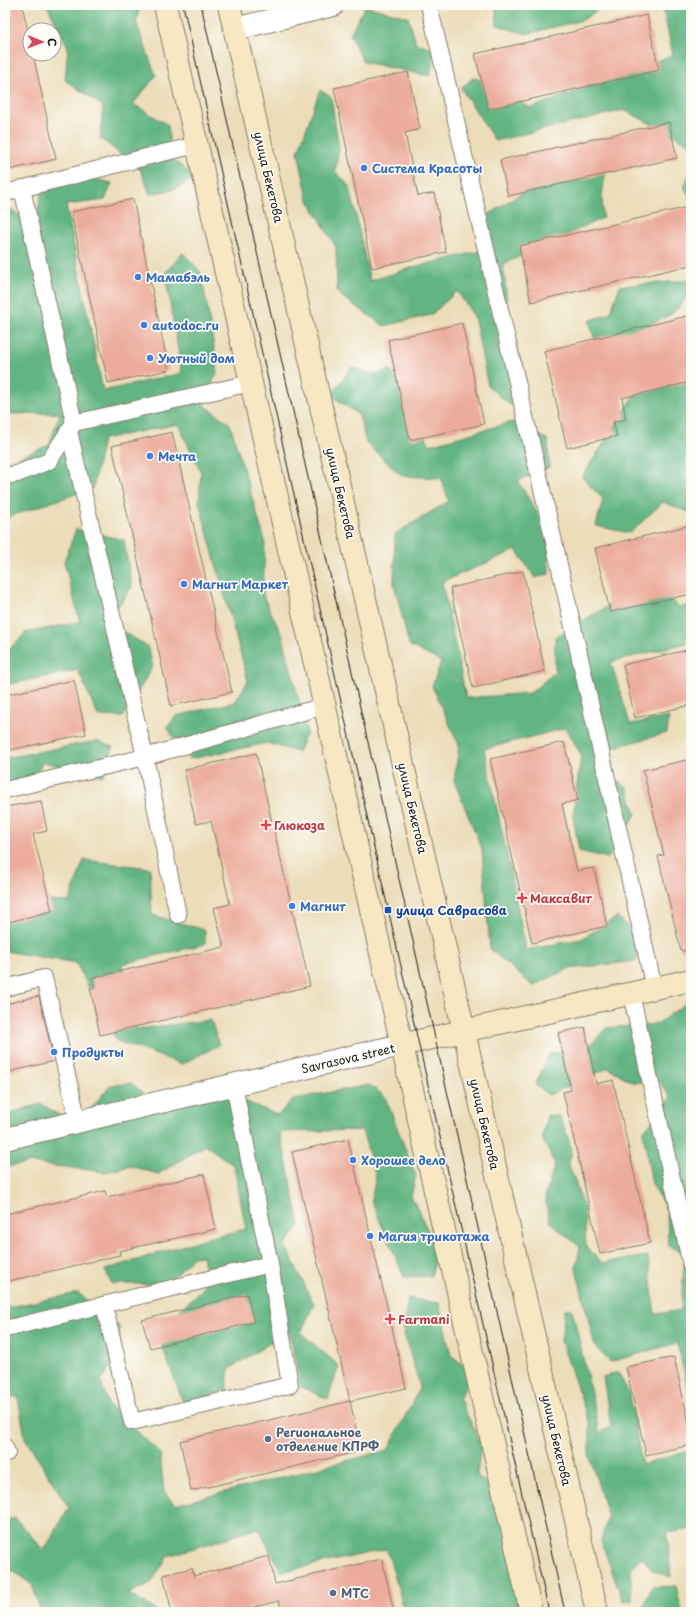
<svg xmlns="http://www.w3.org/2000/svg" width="696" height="1617" font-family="'Playpen Sans',sans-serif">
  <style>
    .forest { fill: #62b582; stroke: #3f684f }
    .building { fill: #ecac9b }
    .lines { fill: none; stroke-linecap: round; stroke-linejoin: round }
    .lane-casing { stroke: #847c6a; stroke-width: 18 }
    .street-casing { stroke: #847c6a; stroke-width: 24 }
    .secondary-casing { stroke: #847c6a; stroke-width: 24 }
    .lane { stroke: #fff; stroke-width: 16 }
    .street { stroke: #fff; stroke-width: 22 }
    .secondary { stroke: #f7e8c3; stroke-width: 22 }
    .tram { stroke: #1c1c1c; stroke-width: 1 }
    .shop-dot { fill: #3f7fe0; stroke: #fdfcf7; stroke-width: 1.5 }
    .health-dot { fill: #e0444e; stroke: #fdfcf7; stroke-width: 1.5 }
    .transit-dot { fill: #1a4fb4; stroke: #fdfcf7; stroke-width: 1.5 }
    .service-dot { fill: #5c6f8a; stroke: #fdfcf7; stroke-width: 1.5 }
    .labels { text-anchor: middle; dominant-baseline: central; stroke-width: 3.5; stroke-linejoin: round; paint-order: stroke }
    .shop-label { font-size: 12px; font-weight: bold; fill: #366cbe; stroke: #fdfcf7; text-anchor: start }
    .street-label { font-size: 12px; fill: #1c1c1c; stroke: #fdfcf7 }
    .health-label { font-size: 12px; font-weight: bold; fill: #be3a42; stroke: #fdfcf7; text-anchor: start }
    .transit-label { font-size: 12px; font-weight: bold; fill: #164399; stroke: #fdfcf7; text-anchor: start }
    .service-label { font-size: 12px; font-weight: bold; fill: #4e5e75; stroke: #fdfcf7; text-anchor: start }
  </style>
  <rect width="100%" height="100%" fill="#fdfcf7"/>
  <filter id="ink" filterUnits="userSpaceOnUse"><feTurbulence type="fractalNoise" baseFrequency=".025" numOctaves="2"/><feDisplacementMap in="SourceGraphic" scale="8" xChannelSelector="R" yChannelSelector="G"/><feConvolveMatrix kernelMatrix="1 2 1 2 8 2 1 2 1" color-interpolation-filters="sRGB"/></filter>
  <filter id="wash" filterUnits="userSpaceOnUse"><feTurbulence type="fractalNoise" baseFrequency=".012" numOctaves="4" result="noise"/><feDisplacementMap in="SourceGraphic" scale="16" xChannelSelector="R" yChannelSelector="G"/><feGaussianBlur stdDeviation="0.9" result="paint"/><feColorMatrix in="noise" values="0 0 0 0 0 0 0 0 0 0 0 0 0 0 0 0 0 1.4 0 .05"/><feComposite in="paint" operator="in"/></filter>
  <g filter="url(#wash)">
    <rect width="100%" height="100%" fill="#ecddb9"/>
    <g class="forest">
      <path d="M47,5H140L136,22L156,76L133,104L168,125L171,158L196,178L172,190L150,194L140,169L100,138L103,106L65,80L68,47Z"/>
      <path d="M496,5H605L583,20L526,34L497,25Z"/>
      <path d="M662,5H691V76L687,79L691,82V138L688,143L624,110L495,141L461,88L474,77L531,108L673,55Z"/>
      <path d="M365,6L408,17L416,43L436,50L430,76L363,62L350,34Z"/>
      <path d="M320,90L331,97L339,148L335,171L350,187L370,281L417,266L481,251L489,214L562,167L607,163L602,196L603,218L503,264L509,318L525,377L511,406L488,386L474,316L457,291L431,315L384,326L337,293L336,247L308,199L298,152Z"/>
      <path d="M691,171V201L684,186Z"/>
      <path d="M87,177L112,183L105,200L66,205L103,391L182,373L165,273L183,253L201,272L218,370L203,404L230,424L265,541L263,596L283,637L307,732L298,752L267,743L190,759L167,728L176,716L235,702L248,681L199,502L201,472L178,424L103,439L93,488L5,518V463L49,445L60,413L5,414V205L36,226L41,192Z"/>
      <path d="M691,280V297H688L672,314L598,349L589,321L610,313L620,286Z"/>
      <path d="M352,367L377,375L390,369L430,445L512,422L548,440L549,467L518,481L548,531L549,574L535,578L516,550L442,582L466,698L530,693L555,672V637L656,578L678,607L691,605V642L611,662L630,724L669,717L667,733L604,750L599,768L627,787L636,814L608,858L579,851L573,815L581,755L566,728L484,749L509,864L526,950L581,939L617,917L636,935L637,961L568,969L533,986L490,949L482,849L454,781L459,745L432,686L441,662L409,645L394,584L395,534L449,501L441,478L402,476L366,443L359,415L331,395Z"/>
      <path d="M691,374V513L663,502L630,533L596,526L603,499L582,477L640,387Z"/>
      <path d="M76,529L124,540L132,587L107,622L147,646L153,666L123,717L98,716L78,670L5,685V654L25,633L80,622L64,562Z"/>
      <path d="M97,741L113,747L103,776L43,762L26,794H5V758Z"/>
      <path d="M84,860L150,868L152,915L205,930V944L122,964L136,1029L211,1020L219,1045L182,1064L117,1041L76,963L5,951V903L10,899L69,902Z"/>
      <path d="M691,1002V1054L681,1057L691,1092V1255L668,1246L667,1211L652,1184L643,1132L671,1097L657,1079L635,1083L608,1068L549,1095L535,1085L550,1053L584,1052L606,1028L657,1024L686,1003Z"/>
      <path d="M131,1083L163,1110L222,1092L278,1115L293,1099L370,1085L385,1097L416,1176L411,1196L438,1251L431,1276L404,1277L371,1200L376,1177L362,1130L280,1132L300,1225L285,1245L314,1304L301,1333L339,1366L328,1399L301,1387L289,1331L229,1369L226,1392L183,1402L157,1333L204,1287V1256L193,1257L167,1284H112L105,1270L203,1239L246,1229L234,1166L206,1145L158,1174L131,1166L105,1172L30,1163L5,1167V1120L13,1112L41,1104L59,1115L89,1111L110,1086Z"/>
      <path d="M547,1115L560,1116L572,1149L569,1165L584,1207L586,1247L603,1263L648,1256L655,1314L681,1310L684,1264L691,1265V1400L677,1343L610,1362L595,1347L576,1268L580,1247L550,1222L545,1197L555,1164L542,1138Z"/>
      <path d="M78,1293L119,1326L120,1349L101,1382L108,1404L160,1453L164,1492L175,1505L388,1450L420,1387L403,1330L408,1298L439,1303L451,1355L474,1374L459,1398L481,1444L477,1475L504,1502L533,1612H408L403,1606L387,1549L281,1572L259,1528L168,1556L151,1583L128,1594L156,1610V1612H41L32,1585L5,1565V1520L15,1518L44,1550L69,1508L25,1438L18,1397L5,1396V1308Z"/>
      <path d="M565,1309H572L594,1406L599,1433L611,1427L603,1377L618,1372L629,1393L642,1465L691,1450V1529L667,1533L671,1577L652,1570L642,1557L631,1568L632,1600L623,1601L601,1541L608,1517L589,1455L590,1425L561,1341Z"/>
      <path d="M676,1586L682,1612H641L652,1587Z"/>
    </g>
    <g id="blocks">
      <g class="building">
        <path d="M5,5H22L30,40V54H33L56,159L5,171Z"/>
        <path d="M647,15L659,70L488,109L475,54Z"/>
        <path d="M408,72L420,129L405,133L418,196L434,193L446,252L372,268L334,88Z"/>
        <path d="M669,122L677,158L508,196L500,160Z"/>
        <path d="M133,199L169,370L108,383L71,212Z"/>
        <path d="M688,207L691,222V265L531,302L519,246Z"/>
        <path d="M691,315V382L622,398L626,419L613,422L617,436L567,448L544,351Z"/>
        <path d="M462,323L484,424L410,440L388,340Z"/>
        <path d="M172,432L232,692L171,706L112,446Z"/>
        <path d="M691,525V594L610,612L595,548Z"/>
        <path d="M523,571L545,671L473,688L450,588Z"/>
        <path d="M691,649V705L635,718L623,665Z"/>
        <path d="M74,680L86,734L5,751V695Z"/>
        <path d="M564,742L578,800L562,804L577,871L594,868L607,926L532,943L490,759Z"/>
        <path d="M256,753L310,986L100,1035L90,988L95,987L92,978L224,947L214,908L230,904L211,821L196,824L184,770Z"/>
        <path d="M691,759V950L681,951L658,856L664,855L643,770Z"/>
        <path d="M41,801L47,831L33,834L52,911L5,923V807Z"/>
        <path d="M39,996L54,1061L5,1073V1004Z"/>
        <path d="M585,1027L596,1084L613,1080L650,1243L600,1254L563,1092L571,1090L558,1033Z"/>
        <path d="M348,1139L406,1388L350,1401L361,1451L191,1491L180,1441L350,1401L292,1152Z"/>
        <path d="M204,1174L216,1229L119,1251L120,1255L5,1282V1214L105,1191L107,1197Z"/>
        <path d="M247,1294L254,1322L150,1348L142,1320Z"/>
        <path d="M674,1357L691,1433V1445L646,1455L626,1367Z"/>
        <path d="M269,1556L275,1584L382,1559L394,1612H282L279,1601L233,1612H172L163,1575L192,1568L194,1576Z"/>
      </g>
    </g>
  </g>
  <g filter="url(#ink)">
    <use href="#blocks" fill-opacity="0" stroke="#847c6a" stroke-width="1"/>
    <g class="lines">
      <g class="lane-casing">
        <g id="lane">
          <path d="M429,5L545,502L654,988"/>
          <path d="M22,188L74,423L251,383"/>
          <path d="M5,193L154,155L197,145"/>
          <path d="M69,431L145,757L178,915"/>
          <path d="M5,476L17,474L49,461L72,426"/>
          <path d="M5,790L145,757L324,706"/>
          <path d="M5,988L44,978L78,1121"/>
          <path d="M631,993L691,1265"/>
          <path d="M104,1305L132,1422L290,1385L270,1264"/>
          <path d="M5,1329L270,1264L234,1085"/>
          <path d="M5,1447L7,1453"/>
        </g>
      </g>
      <g class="street-casing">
        <g id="street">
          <path d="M235,29L333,5"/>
          <path d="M5,1139L401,1045"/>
        </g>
      </g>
      <g class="secondary-casing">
        <g id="secondary">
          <path d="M165,5L531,1612"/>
          <path d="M229,5L597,1612"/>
          <path d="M401,1045L691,980"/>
        </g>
      </g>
      <use href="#lane" class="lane"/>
      <use href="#street" class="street"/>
      <use href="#secondary" class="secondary"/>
      <g class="tram">
        <path d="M183,5L418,1041L549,1612"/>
        <path d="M201,5L565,1612"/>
      </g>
    </g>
  </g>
  <g class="shop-dot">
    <circle cx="364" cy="168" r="4"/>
    <circle cx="138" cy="277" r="4"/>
    <circle cx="144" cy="325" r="4"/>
    <circle cx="150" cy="358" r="4"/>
    <circle cx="150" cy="456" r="4"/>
    <circle cx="184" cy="584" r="4"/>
    <circle cx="292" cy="906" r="4"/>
    <circle cx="54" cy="1052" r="4"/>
    <circle cx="353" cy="1160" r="4"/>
    <circle cx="370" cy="1236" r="4"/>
  </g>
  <g class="health-dot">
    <path d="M264 819h4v4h4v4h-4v4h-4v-4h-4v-4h4z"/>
    <path d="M520 892h4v4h4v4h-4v4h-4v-4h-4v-4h4z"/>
    <path d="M388 1313h4v4h4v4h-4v4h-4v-4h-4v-4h4z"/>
  </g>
  <rect class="transit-dot" x="384" y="906" width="8" height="8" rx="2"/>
  <g class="service-dot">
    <circle cx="268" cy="1439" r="4"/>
    <circle cx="333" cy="1593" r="4"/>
  </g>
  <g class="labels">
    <g class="shop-label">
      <text x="372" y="168">Система Красоты</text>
      <text x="146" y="277">Мамабэль</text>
      <text x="152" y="325">autodoc.ru</text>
      <text x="158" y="358">Уютный дом</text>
      <text x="158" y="456">Мечта</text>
      <text x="192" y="584">Магнит Маркет</text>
      <text x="300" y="906">Магнит</text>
      <text x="62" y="1052">Продукты</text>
      <text x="361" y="1160">Хорошее дело</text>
      <text x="378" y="1236">Магия трикотажа</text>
    </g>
    <g class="street-label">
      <text transform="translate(269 177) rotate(77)">улица Бекетова</text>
      <text transform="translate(341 493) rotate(77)">улица Бекетова</text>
      <text transform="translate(413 808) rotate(77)">улица Бекетова</text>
      <text transform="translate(348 1058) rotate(-13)">Savrasova street</text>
      <text transform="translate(485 1124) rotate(77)">улица Бекетова</text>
      <text transform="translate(557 1440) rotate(77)">улица Бекетова</text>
    </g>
    <g class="health-label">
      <text x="274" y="825">Глюкоза</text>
      <text x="530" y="898">Максавит</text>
      <text x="398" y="1319">Farmani</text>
    </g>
    <g class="transit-label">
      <text x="396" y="910">улица Саврасова</text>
    </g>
    <g class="service-label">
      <text x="276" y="1432">Региональное<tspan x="276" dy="14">отделение КПРФ</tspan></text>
      <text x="341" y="1593">МТС</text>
    </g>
  </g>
  <rect width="696" height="1617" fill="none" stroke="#fdfcf7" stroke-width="20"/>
  <g transform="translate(42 42) rotate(91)"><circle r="19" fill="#fdfcf7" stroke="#a3a29f"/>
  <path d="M0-3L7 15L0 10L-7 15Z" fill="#d1495b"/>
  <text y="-6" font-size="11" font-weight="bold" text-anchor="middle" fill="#1c1c1c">С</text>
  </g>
</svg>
